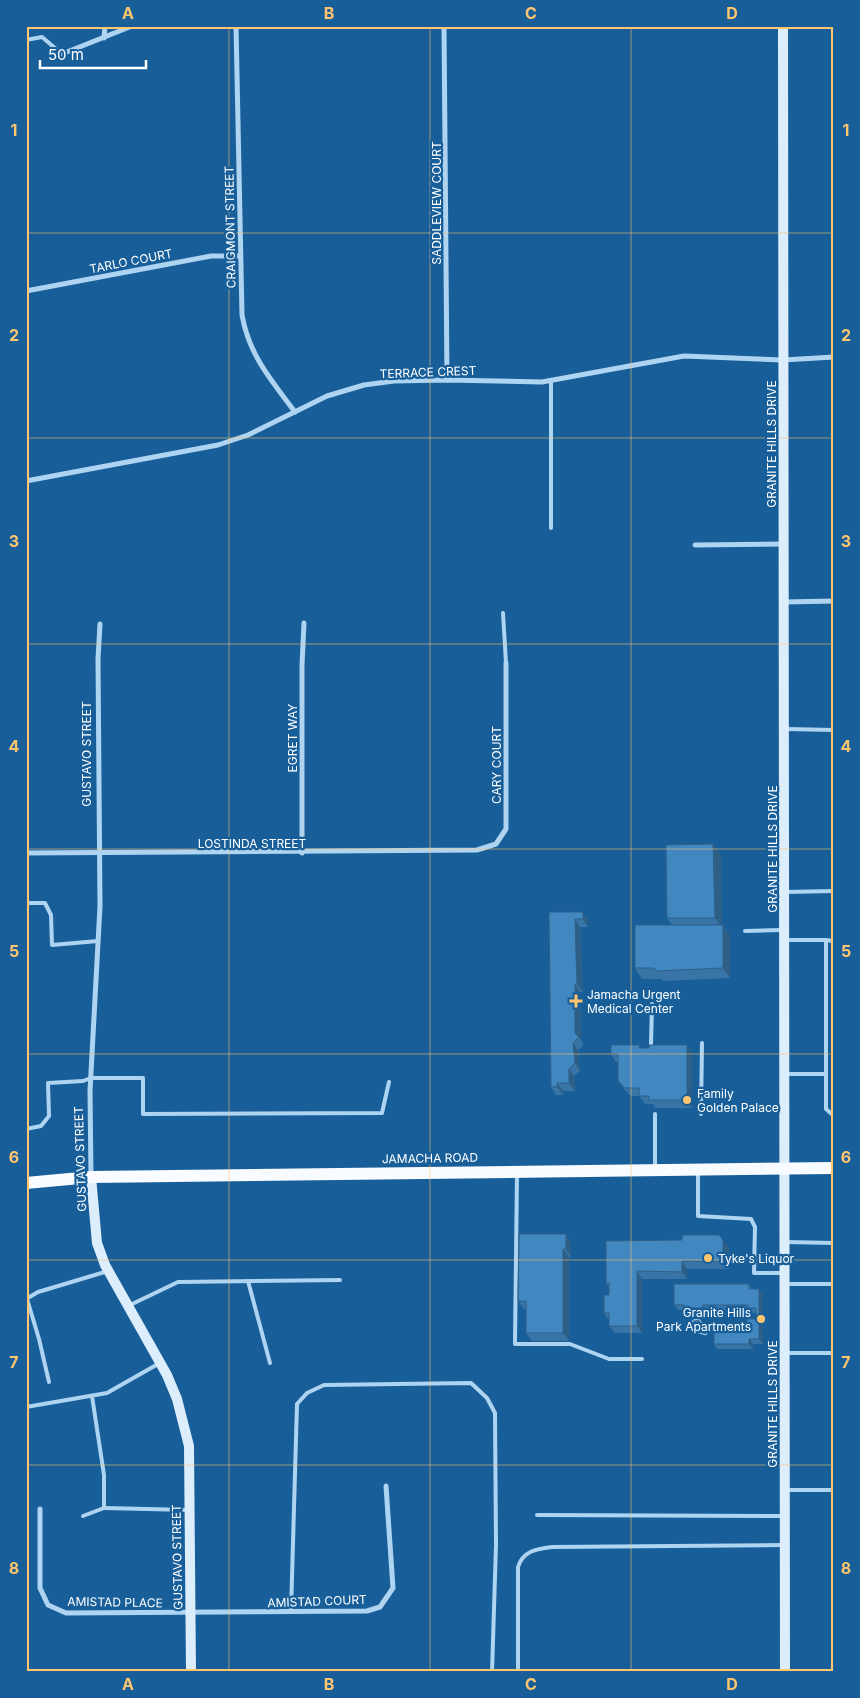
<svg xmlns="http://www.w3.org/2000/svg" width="860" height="1698" font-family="Inter,sans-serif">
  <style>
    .water { fill: #43749e; stroke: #a0d0f4 }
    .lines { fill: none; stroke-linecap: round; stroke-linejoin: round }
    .lane { stroke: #aed4f1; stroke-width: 4 }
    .street { stroke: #aed4f1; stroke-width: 5 }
    .secondary { stroke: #dcedfc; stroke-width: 10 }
    .primary { stroke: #f8fbff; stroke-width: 12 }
    .wall { fill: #3875a6 }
    .shaded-wall { fill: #2e5f87 }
    .building { fill: #4188c1; stroke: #2e5f87 }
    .grid { fill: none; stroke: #ffc56e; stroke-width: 1; stroke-opacity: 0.55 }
    .poi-dot { fill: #ffc56e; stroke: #185f9a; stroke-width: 2 }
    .labels { text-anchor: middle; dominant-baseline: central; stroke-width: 4.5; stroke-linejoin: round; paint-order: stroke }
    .street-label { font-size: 12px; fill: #fff; stroke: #185f9a }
    .poi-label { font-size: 12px; fill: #fff; stroke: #185f9a; text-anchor: start }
    .neatline { fill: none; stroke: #ffc56e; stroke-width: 2 }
    .grid-label { font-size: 16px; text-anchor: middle; font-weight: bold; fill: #ffc56e }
  </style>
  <rect width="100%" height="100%" fill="#185f9a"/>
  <path class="water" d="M699,1319L708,1331L706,1335L696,1332L691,1326L693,1320Z"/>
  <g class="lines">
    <g class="lane">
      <path d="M26,40L42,37L62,54"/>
      <path d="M551,381V528"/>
      <path d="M503,613L506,663"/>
      <path d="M786,729L834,730"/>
      <path d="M785,892L834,891"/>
      <path d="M26,903H45L51,915L52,945L98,941"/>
      <path d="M745,931L782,930"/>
      <path d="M786,940H826"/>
      <path d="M834,941L826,940V1109L834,1116"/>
      <path d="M651,1044L652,1004"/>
      <path d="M785,1074H825"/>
      <path d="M655,1114V1167"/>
      <path d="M701,1114L702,1043"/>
      <path d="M26,1129L41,1126L49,1116L48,1083L83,1081L91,1078H143V1114L382,1113L389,1082"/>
      <path d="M698,1171V1216L751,1219L755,1227L754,1273H785"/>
      <path d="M517,1173L515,1344H570L609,1359H642"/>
      <path d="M786,1242L834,1243"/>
      <path d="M248,1281L270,1363"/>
      <path d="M786,1284H834"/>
      <path d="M26,1299L38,1292L108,1271"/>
      <path d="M27,1299L39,1339L49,1382"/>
      <path d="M130,1305L178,1282L340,1280"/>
      <path d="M785,1353H834"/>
      <path d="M26,1407L107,1393L158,1364"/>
      <path d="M786,1490H834"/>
      <path d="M104,1508L189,1510"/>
      <path d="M537,1515L783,1516"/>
      <path d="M83,1516L104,1508V1475L92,1396"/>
      <path d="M291,1612L297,1404L307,1393L324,1385L471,1383L487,1398L495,1413L496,1545L492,1672"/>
      <path d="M518,1672V1567C523,1551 536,1549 552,1547L783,1545"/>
    </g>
    <g class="street">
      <path d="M229,26H834"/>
      <path d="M236,26L242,315C249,355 271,380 295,412"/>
      <path d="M444,26L447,380"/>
      <path d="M104,38L105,26"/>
      <path d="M62,54L132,26"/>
      <path d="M26,291L211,256H240"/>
      <path d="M26,481L218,445L248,435L327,396L364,385L394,381L447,380L542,382L684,356L783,360L834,357"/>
      <path d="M695,545L783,544"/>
      <path d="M785,602L834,601"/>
      <path d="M26,853L477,850L496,844L506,829V663"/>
      <path d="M302,853V665L304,623"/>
      <path d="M91,1176L90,1091L100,906L98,659L100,624"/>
      <path d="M40,1509V1588L48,1605L66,1613L367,1611L380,1607L393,1588L386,1486"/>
    </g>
    <g class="secondary">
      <path d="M783,26L785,1672"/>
      <path d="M91,1177L97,1243L105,1265L167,1375L177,1399L189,1446L191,1672"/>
    </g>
    <path class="primary" d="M26,1183L91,1177L834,1168"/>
  </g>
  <g class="wall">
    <path d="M721,855L722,925L730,935V978L663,981L661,979H642L635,968L672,925L667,918Z"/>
    <path d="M549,912H583L588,920V927H580L583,992H580L581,1040L584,1045L578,1050L580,1071L574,1076L575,1091H563V1095H556L551,1087Z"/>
    <path d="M642,1048L692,1053V1108H655L653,1104H645L639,1096H631L624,1089L618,1081V1062H616L611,1054Z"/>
    <path d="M566,1234L571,1242V1257H569V1341H532L526,1333V1309H524L518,1301Z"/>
    <path d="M606,1241L729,1247V1269H687V1279H642V1333H615L609,1326V1320L604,1313L609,1295V1288L606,1283Z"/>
    <path d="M749,1284L752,1289L763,1294V1344H753V1349H717L714,1344L747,1323L756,1319V1313H752L749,1310H707V1313H688L686,1310H678L674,1305Z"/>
  </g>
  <g class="shaded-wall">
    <path d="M713,844L721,855L722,928L715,918Z"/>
    <path d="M583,912L588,920V927L583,919Z"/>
    <path d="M575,919L580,927L583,992L577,984Z"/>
    <path d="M723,925L730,935V978L723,968Z"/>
    <path d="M575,984L580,992L581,1040L575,1033Z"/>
    <path d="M573,1043L578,1050L580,1071L575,1063Z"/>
    <path d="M687,1045L692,1053V1108L687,1100Z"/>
    <path d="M569,1069L574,1076L575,1091L569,1083Z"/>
    <path d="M557,1083L563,1091V1095L557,1087Z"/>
    <path d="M566,1234L571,1242V1257L566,1249Z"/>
    <path d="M723,1240L729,1247V1269L723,1261Z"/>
    <path d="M563,1249L569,1257V1341L563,1333Z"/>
    <path d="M682,1261L687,1269V1279L682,1272Z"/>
    <path d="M637,1271L642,1279V1333L637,1326Z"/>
    <path d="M759,1289L763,1294V1344L759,1339Z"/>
    <path d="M703,1305L707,1310V1313L703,1308Z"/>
    <path d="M749,1339L753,1344V1349L749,1344Z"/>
  </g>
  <g class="building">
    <path d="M713,844L715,918H667L666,845Z"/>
    <path d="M549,912H583V919H575L577,984H575V1033L579,1037L573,1043L575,1063L569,1069V1083H557V1087H551Z"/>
    <path d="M635,925H723V968L656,971L654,968H635Z"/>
    <path d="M611,1045H640L639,1048H649V1045H687V1100H649V1096H639V1088H625L618,1081V1054H611Z"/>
    <path d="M519,1234H566V1249H563V1333H526V1301H518Z"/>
    <path d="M682,1235H719L723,1240V1261H682V1272L637,1271V1326H609V1313H604V1295H609V1283H606V1241L682,1240Z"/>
    <path d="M674,1284H749V1289H759V1339H749V1344H714V1323H747V1319H756V1308H748V1305H703V1308H684V1305H674Z"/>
  </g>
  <path class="grid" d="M229,26V1672M430,26V1672M631,26V1672M26,233H834M26,438H834M26,644H834M26,849H834M26,1054H834M26,1260H834M26,1465H834"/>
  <g class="poi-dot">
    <path d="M573.5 993.5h5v5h5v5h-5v5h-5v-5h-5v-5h5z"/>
    <circle cx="687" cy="1100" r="5"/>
    <circle cx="708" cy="1258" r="5"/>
    <circle cx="761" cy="1319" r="5"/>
  </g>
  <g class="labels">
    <g class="street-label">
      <text transform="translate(436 203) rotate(-90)">SADDLEVIEW COURT</text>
      <text transform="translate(230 227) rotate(-91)">CRAIGMONT STREET</text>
      <text transform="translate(131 261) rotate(-11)">TARLO COURT</text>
      <text transform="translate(428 372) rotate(-2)">TERRACE CREST</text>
      <text transform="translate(771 444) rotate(-90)">GRANITE HILLS DRIVE</text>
      <text transform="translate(292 738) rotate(-90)">EGRET WAY</text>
      <text transform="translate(86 754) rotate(-90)">GUSTAVO STREET</text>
      <text transform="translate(496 765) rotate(-90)">CARY COURT</text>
      <text x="252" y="843">LOSTINDA STREET</text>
      <text transform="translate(772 849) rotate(-90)">GRANITE HILLS DRIVE</text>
      <text transform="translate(430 1158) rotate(-1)">JAMACHA ROAD</text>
      <text transform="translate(80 1159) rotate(-92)">GUSTAVO STREET</text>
      <text transform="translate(772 1404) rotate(-90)">GRANITE HILLS DRIVE</text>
      <text transform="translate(177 1557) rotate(-91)">GUSTAVO STREET</text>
      <text transform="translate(317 1601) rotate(-2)">AMISTAD COURT</text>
      <text transform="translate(115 1602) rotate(1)">AMISTAD PLACE</text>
    </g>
    <g class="poi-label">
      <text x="587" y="994">Jamacha Urgent<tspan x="587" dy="14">Medical Center</tspan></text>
      <text x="697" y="1093">Family<tspan x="697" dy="14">Golden Palace</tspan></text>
      <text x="718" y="1258">Tyke's Liquor</text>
      <text x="751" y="1312" text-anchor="end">Granite Hills<tspan x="751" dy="14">Park Apartments</tspan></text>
    </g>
  </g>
  <rect width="860" height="1698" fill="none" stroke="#185f9a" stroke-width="55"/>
  <path d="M40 60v8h106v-8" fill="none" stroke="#ffffff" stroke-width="2.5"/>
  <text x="48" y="60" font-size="15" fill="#ffffff" stroke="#185f9a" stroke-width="4" paint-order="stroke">50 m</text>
  <rect x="28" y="28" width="804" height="1642" class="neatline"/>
  <g class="grid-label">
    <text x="128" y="19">A</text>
    <text x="329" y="19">B</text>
    <text x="531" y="19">C</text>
    <text x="732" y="19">D</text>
    <text x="14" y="136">1</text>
    <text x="846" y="136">1</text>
    <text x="14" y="341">2</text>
    <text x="846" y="341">2</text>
    <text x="14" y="547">3</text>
    <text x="846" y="547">3</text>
    <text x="14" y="752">4</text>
    <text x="846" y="752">4</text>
    <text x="14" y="957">5</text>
    <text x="846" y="957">5</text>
    <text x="14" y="1163">6</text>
    <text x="846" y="1163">6</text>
    <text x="14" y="1368">7</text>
    <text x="846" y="1368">7</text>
    <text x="14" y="1574">8</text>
    <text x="846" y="1574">8</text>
    <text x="128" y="1690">A</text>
    <text x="329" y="1690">B</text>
    <text x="531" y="1690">C</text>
    <text x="732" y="1690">D</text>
  </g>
</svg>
